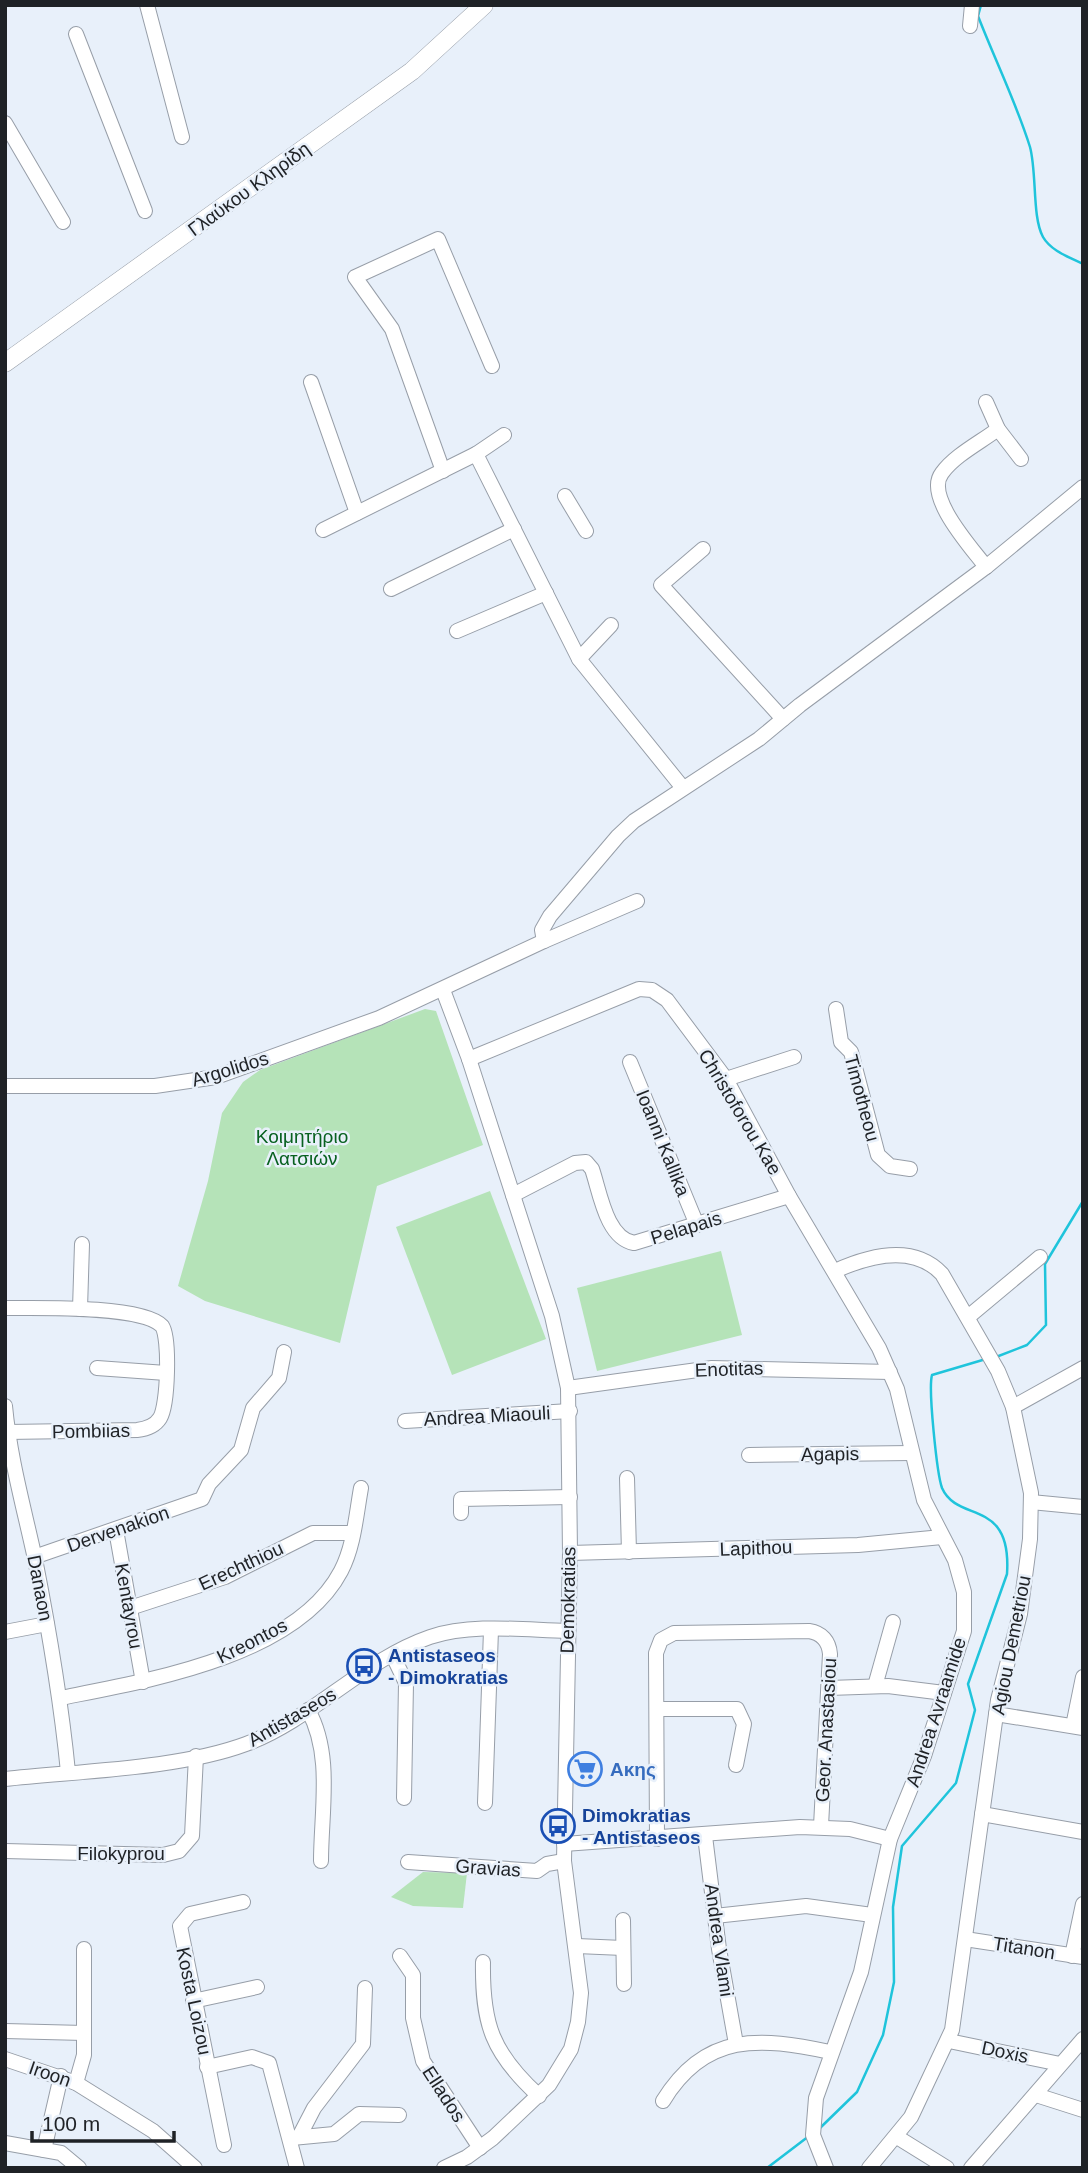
<svg xmlns="http://www.w3.org/2000/svg" width="1088" height="2173" font-family="Arial,sans-serif">
  <style>
    .green { fill: #b5e3b8 }
    .lines { fill: none; stroke-linecap: round; stroke-linejoin: round }
    .stream { stroke: #1fc4db; stroke-width: 2.5 }
    .minor-casing { stroke: #979ea8; stroke-width: 16 }
    .major-casing { stroke: #979ea8; stroke-width: 19 }
    .minor { stroke: #fff; stroke-width: 14 }
    .major { stroke: #fff; stroke-width: 18 }
    .labels { text-anchor: middle; dominant-baseline: central; stroke-width: 5; stroke-linejoin: round; paint-order: stroke }
    .street-label { font-size: 19px; fill: #1f2226; stroke: #e8f0fa }
    .park-label { font-size: 19px; fill: #086120; stroke: #e8f0fa }
    .transit-label { font-size: 19px; font-weight: bold; fill: #164399; stroke: #e8f0fa; text-anchor: start }
    .shop-label { font-size: 19px; font-weight: bold; fill: #366cbe; stroke: #e8f0fa; text-anchor: start }
  </style>
  <rect width="100%" height="100%" fill="#e8f0fa"/>
  <g class="green">
    <path d="M425,1009L436,1011L483,1145L377,1186L340,1343L205,1301L178,1286L208,1181L222,1113L243,1082L260,1070Z"/>
    <path d="M490,1191L546,1339L452,1375L396,1227Z"/>
    <path d="M721,1251L742,1335L597,1371L577,1288Z"/>
    <path d="M423,1872L467,1873L463,1908L413,1906L391,1897Z"/>
  </g>
  <g class="lines">
    <g class="stream">
      <path d="M981,5L978,16C995,60 1016,102 1030,147C1037,173 1032,217 1043,237C1051,251 1069,257 1083,264"/>
      <path d="M996,1357L1027,1345L1046,1325L1045,1264L1083,1201"/>
      <path d="M820,2128L857,2092L883,2035L894,1982L893,1907L902,1846L956,1783L975,1710L968,1684L1007,1574C1012,1497 958,1524 942,1488C937,1474 928,1389 932,1375L986,1359"/>
      <path d="M767,2168L809,2136"/>
    </g>
    <g class="minor-casing">
      <g id="minor">
        <path d="M147,5L182,137"/>
        <path d="M970,26L972,5"/>
        <path d="M76,34L145,211"/>
        <path d="M5,123L63,222"/>
        <path d="M311,382L357,513"/>
        <path d="M986,402L998,429L1021,459"/>
        <path d="M476,454L579,659L683,788"/>
        <path d="M443,471L392,329L355,277L438,239L492,366"/>
        <path d="M565,496L586,531"/>
        <path d="M323,530L476,454L504,435"/>
        <path d="M703,549L661,585L783,719"/>
        <path d="M986,567C971,547 924,496 942,473C955,455 981,442 998,429"/>
        <path d="M391,589L514,529"/>
        <path d="M457,631L546,593"/>
        <path d="M579,659L611,625"/>
        <path d="M544,941L542,930L550,916L618,836L634,821L759,739L800,705L986,567L1083,487"/>
        <path d="M443,990L469,1059L552,1316L568,1388L570,1553L564,1861L581,1993L578,2022L571,2049L549,2085L493,2138L467,2157L444,2168"/>
        <path d="M836,1009L841,1042L851,1052L878,1155L890,1166L910,1169"/>
        <path d="M469,1059L639,989L652,990L667,1000L726,1079L789,1196L879,1348L897,1389L924,1500L955,1560L964,1592V1631L924,1756L890,1839L861,1972L816,2098L813,2135L826,2168"/>
        <path d="M630,1062L697,1225"/>
        <path d="M726,1079L794,1057"/>
        <path d="M5,1086H155L216,1077L379,1018L544,941L637,901"/>
        <path d="M513,1195L575,1163L586,1162L592,1169C600,1192 606,1238 634,1243L789,1196"/>
        <path d="M835,1271C868,1256 913,1243 942,1274L998,1371L1013,1407L1031,1493L1030,1539L1020,1614L998,1700L952,2030L911,2117L869,2168"/>
        <path d="M5,1308C37,1308 142,1305 162,1326C170,1338 168,1405 160,1418C155,1426 146,1429 137,1430L7,1432"/>
        <path d="M80,1309L82,1244"/>
        <path d="M968,1317L1040,1257"/>
        <path d="M97,1368L166,1373"/>
        <path d="M568,1388L712,1368L890,1372"/>
        <path d="M5,1406C10,1459 24,1508 35,1559C49,1630 61,1700 68,1772"/>
        <path d="M1013,1407L1083,1368"/>
        <path d="M405,1421L570,1411"/>
        <path d="M749,1455L912,1453"/>
        <path d="M627,1478L629,1552"/>
        <path d="M1031,1502L1083,1507"/>
        <path d="M461,1513V1499L570,1497"/>
        <path d="M116,1530L143,1682"/>
        <path d="M570,1553L858,1545L942,1537"/>
        <path d="M34,1557L202,1499L209,1484L241,1450L253,1408L279,1378L284,1352"/>
        <path d="M130,1608L225,1577L313,1533H353"/>
        <path d="M5,1632L47,1624"/>
        <path d="M393,1656L406,1683L404,1798"/>
        <path d="M875,1686L893,1622"/>
        <path d="M829,1688L888,1686L944,1693"/>
        <path d="M60,1698C146,1681 296,1657 341,1571C354,1546 356,1516 361,1488"/>
        <path d="M658,1709H737L744,1724L736,1765"/>
        <path d="M308,1710C333,1754 321,1812 321,1861"/>
        <path d="M996,1714L1083,1728"/>
        <path d="M1073,1726L1083,1677"/>
        <path d="M5,1779C78,1771 179,1769 246,1744C313,1719 363,1660 430,1637C472,1623 524,1630 567,1631"/>
        <path d="M485,1803L491,1630"/>
        <path d="M982,1814L1083,1832"/>
        <path d="M705,1836L719,1949L736,2044"/>
        <path d="M657,1839L656,1653L661,1640L674,1633L809,1631C822,1633 829,1641 830,1654L821,1826"/>
        <path d="M564,1844L800,1827L850,1829L890,1839"/>
        <path d="M5,1851L163,1855L179,1851L192,1836L196,1756"/>
        <path d="M408,1862L537,1871L547,1864L564,1861"/>
        <path d="M715,1916L806,1906L872,1915"/>
        <path d="M623,1920L624,1984"/>
        <path d="M965,1939L1083,1957"/>
        <path d="M577,1946L623,1948"/>
        <path d="M400,1956L413,1975V2018L423,2061L480,2148"/>
        <path d="M1072,1956L1083,1904"/>
        <path d="M483,1962C482,2024 492,2053 539,2096"/>
        <path d="M193,2001L257,1987"/>
        <path d="M5,2031L84,2033"/>
        <path d="M949,2041L1060,2064"/>
        <path d="M5,2059L76,2083L153,2131L195,2168"/>
        <path d="M207,2067L252,2057L269,2063L297,2168"/>
        <path d="M76,2083L84,2055V1949"/>
        <path d="M1036,2095L1083,2110"/>
        <path d="M663,2101C705,2032 760,2037 830,2052"/>
        <path d="M300,2135L314,2108L363,2044L365,1988"/>
        <path d="M897,2137L947,2168"/>
        <path d="M292,2138L334,2134L359,2114L399,2115"/>
        <path d="M5,2143L61,2153L79,2168"/>
        <path d="M224,2145L180,1926L190,1914L243,1902"/>
        <path d="M44,2150L61,2076"/>
        <path d="M971,2168L1083,2039"/>
      </g>
    </g>
    <g class="major-casing">
      <path id="major" d="M5,363L412,71L484,5"/>
    </g>
    <use href="#minor" class="minor"/>
    <use href="#major" class="major"/>
  </g>
  <defs>
    <g id="bus-ring" transform="scale(1.75)"><circle r="9.5" fill="#e8f0fa" stroke="#1a4fb4" stroke-width="1.5"/><path d="M-5-6H5V4H4V6H2V4H-2V6H-4V4H-5ZM-3.5-4V0h7V-4ZM-3.5 1.2v1.5H-2V1.2ZM2 1.2v1.5H3.5V1.2Z" fill="#1a4fb4"/></g>
    <g id="supermarket-ring" transform="scale(1.75)"><circle r="9.5" fill="#e8f0fa" stroke="#3f7fe0" stroke-width="1.5"/><path d="M-6-5.5h2.5l.6 2H6L4.5 2H-2.5L-4.4-4H-6ZM-1.5 3.2a1.3 1.3 0 1 0 .1 0ZM3 3.2a1.3 1.3 0 1 0 .1 0Z" fill="#3f7fe0"/></g>
  </defs>
  <g fill-rule="evenodd">
    <use href="#bus-ring" x="364" y="1666"/>
    <use href="#supermarket-ring" x="585" y="1769"/>
    <use href="#bus-ring" x="558" y="1826"/>
  </g>
  <g class="labels">
    <g class="street-label">
      <text transform="translate(249 189) rotate(-36)">Γλαύκου Κληρίδη</text>
      <text transform="translate(230 1069) rotate(-17)">Argolidos</text>
      <text transform="translate(862 1098) rotate(75)">Timotheou</text>
      <text transform="translate(740 1112) rotate(59)">Christoforou Kae</text>
      <text transform="translate(663 1143) rotate(68)">Ioanni Kallika</text>
      <text transform="translate(686 1228) rotate(-17)">Pelapais</text>
      <text transform="translate(729 1369) rotate(-2)">Enotitas</text>
      <text transform="translate(487 1416) rotate(-3)">Andrea Miaouli</text>
      <text transform="translate(91 1431) rotate(-1)">Pombiias</text>
      <text transform="translate(830 1454) rotate(-1)">Agapis</text>
      <text transform="translate(118 1529) rotate(-19)">Dervenakion</text>
      <text transform="translate(756 1548) rotate(-2)">Lapithou</text>
      <text transform="translate(241 1566) rotate(-25)">Erechthiou</text>
      <text transform="translate(40 1588) rotate(79)">Danaon</text>
      <text transform="translate(568 1600) rotate(-89)">Demokratias</text>
      <text transform="translate(129 1606) rotate(80)">Kentayrou</text>
      <text transform="translate(252 1641) rotate(-27)">Kreontos</text>
      <text transform="translate(1011 1645) rotate(-79)">Agiou Demetriou</text>
      <text transform="translate(936 1712) rotate(-72)">Andrea Avraamide</text>
      <text transform="translate(292 1717) rotate(-30)">Antistaseos</text>
      <text transform="translate(826 1730) rotate(-87)">Geor. Anastasiou</text>
      <text x="121" y="1853">Filokyprou</text>
      <text transform="translate(488 1868) rotate(4)">Gravias</text>
      <text transform="translate(719 1940) rotate(82)">Andrea Vlami</text>
      <text transform="translate(1024 1948) rotate(9)">Titanon</text>
      <text transform="translate(194 2001) rotate(78)">Kosta Loizou</text>
      <text transform="translate(1005 2052) rotate(12)">Doxis</text>
      <text transform="translate(50 2074) rotate(19)">Iroon</text>
      <text transform="translate(444 2094) rotate(57)">Ellados</text>
    </g>
    <g class="park-label">
      <text x="302" y="1136">Κοιμητήριο<tspan x="302" dy="22">Λατσιών</tspan></text>
    </g>
    <g class="transit-label">
      <text x="388" y="1655">Antistaseos<tspan x="388" dy="22">- Dimokratias</tspan></text>
      <text x="582" y="1815">Dimokratias<tspan x="582" dy="22">- Antistaseos</tspan></text>
    </g>
    <g class="shop-label">
      <text x="610" y="1769">Ακης</text>
    </g>
  </g>
  <rect width="1088" height="2173" fill="none" stroke="#1f2226" stroke-width="14"/>
  <path d="M32 2131v10h142v-10" fill="none" stroke="#1f2226" stroke-width="3.5"/>
  <text x="42" y="2131" font-size="21" fill="#1f2226" stroke="#e8f0fa" stroke-width="5" paint-order="stroke">100 m</text>
</svg>
